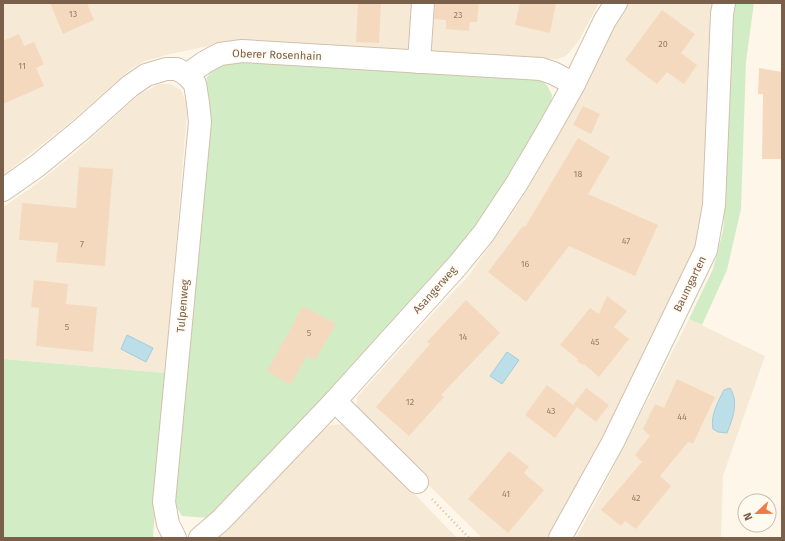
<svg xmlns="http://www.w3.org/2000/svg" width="785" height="541" font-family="'Fira Sans',sans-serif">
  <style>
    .residential { fill: #f6ead6 }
    .green { fill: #d2edc5 }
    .water { fill: #bbdee9; stroke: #a1cddc }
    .building { fill: #f5d9be }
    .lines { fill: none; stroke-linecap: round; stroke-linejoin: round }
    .minor-casing { stroke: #d1c0ad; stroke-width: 24 }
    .path { stroke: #dbbca1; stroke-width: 2.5; stroke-dasharray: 1 3; stroke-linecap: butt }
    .minor { stroke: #fff; stroke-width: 22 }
    .labels { text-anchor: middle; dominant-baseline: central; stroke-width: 3; stroke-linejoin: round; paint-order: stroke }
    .number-label { font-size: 9px; fill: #997e67 }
    .street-label { font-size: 11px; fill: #7a5f4a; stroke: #fffaf0 }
  </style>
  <rect width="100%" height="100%" fill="#fef7e9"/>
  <g class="residential">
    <path d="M3,3H599L578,42L566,56L557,59H537L235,44L204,47L170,54L145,61L132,68L67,125L3,175Z"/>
    <path d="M629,3H715L702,220L695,246L679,281L607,431L563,516L549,538H482L357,414V397L424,323L469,275L512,214L524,195L567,121L586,79L616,22Z"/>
    <path d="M159,84H171L181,90L186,102L187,114L165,373L4,359L3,367V207L31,188L75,153L140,94Z"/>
    <path d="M689,319L765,356L723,476L721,538H576L606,482Z"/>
    <path d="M342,424L349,426L457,538H212L316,433L330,425Z"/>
  </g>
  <g class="green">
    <path d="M733,3H754L746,62L741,209L727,270L702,325L689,319L713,269L723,231L727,175L728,81Z"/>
    <path d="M229,61L534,78L540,80L547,85L552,95L551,107L519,164L452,261L208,518L182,516L173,501L207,77L215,68Z"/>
    <path d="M4,359L165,373L153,538H3Z"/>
  </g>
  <g class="water">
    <path d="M127,335L153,348L146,362L121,349Z"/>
    <path d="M507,352L519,360L502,384L490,376Z"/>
    <path d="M730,388C739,402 733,418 727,433L718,432L713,429C710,416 718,402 724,390Z"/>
  </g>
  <g class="building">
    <path d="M50,3H87L94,20L63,34Z"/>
    <path d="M358,3H381L379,43L356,42Z"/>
    <path d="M435,3H479L477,22H470L469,31L446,29V20L434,19Z"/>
    <path d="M520,3H556L550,33L515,25Z"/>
    <path d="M662,10L695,34L681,53L697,65L684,84L667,72L657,84L625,60Z"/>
    <path d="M19,34L24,46L34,42L44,64L36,68L44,86L3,104V41Z"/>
    <path d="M759,68L782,72V159H762L763,94H758Z"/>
    <path d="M583,106L600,114L591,134L573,125Z"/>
    <path d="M578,138L610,157L588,194L658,225L635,276L569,246L526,302L488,272L523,226L525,227Z"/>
    <path d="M79,167L113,169L105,266L56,262L58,243L19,240L22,203L76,208Z"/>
    <path d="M34,280L68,284L66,304L97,307L93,352L36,346L39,308L31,307Z"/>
    <path d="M607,296L627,311L614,327L629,339L599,377L584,364L583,365L577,361L578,359L560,345L590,308L599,314Z"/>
    <path d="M466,300L500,333L441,395L444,397L409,436L376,407L430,344L427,342Z"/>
    <path d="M303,306L336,324L315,360L307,356L290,385L267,371Z"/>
    <path d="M677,379L715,397L693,444L688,442L660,476L671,486L636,529L625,521L621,526L601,510L642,462L635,455L650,436L643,429L655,404L664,408Z"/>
    <path d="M547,385L573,405L586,388L609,405L596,422L577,407L555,438L525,415Z"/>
    <path d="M509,451L529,467L524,473L544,490L508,533L468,499Z"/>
  </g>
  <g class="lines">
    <g class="minor-casing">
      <g id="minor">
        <path d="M419,62L423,3"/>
        <path d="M3,190L37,166L82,129L130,86L146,75L166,69H177L187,75L205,62L220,54L242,51L541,69L553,73L574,84"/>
        <path d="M335,401L417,482"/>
        <path d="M175,538L168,524L164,502L200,122L198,103L195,84L187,75"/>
        <path d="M200,538L221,520L335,401L458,265L484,233L517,183L547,132L574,84L605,20L616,3"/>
        <path d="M560,538L613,442L706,250L714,205L722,14L724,3"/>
      </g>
    </g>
    <path class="path" d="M432,499L469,538"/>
    <use href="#minor" class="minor"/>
  </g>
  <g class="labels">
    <g class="number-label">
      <text x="73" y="14">13</text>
      <text x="458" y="15">23</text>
      <text x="663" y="44">20</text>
      <text x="22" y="66">11</text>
      <text x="578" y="174">18</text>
      <text x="626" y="241">47</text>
      <text x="82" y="244">7</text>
      <text x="525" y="264">16</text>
      <text x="67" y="327">5</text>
      <text x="309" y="333">5</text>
      <text x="463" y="337">14</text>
      <text x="595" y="342">45</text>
      <text x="410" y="402">12</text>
      <text x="551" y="411">43</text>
      <text x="682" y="417">44</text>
      <text x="506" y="494">41</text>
      <text x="636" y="498">42</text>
    </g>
    <g class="street-label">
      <text transform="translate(277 55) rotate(2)">Oberer Rosenhain</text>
      <text transform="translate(690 284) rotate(-64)">Baumgarten</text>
      <text transform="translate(435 290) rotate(-48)">Asangerweg</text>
      <text transform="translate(183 306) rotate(-85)">Tulpenweg</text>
    </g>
  </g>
  <rect width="785" height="541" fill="none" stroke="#7a5f4a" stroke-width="8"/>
  <g transform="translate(757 513) rotate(248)"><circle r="19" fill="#fffaf0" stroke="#cabcae"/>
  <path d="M0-3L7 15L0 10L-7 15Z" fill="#ee7b48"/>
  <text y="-6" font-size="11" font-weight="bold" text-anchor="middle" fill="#7a5f4a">N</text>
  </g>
</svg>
